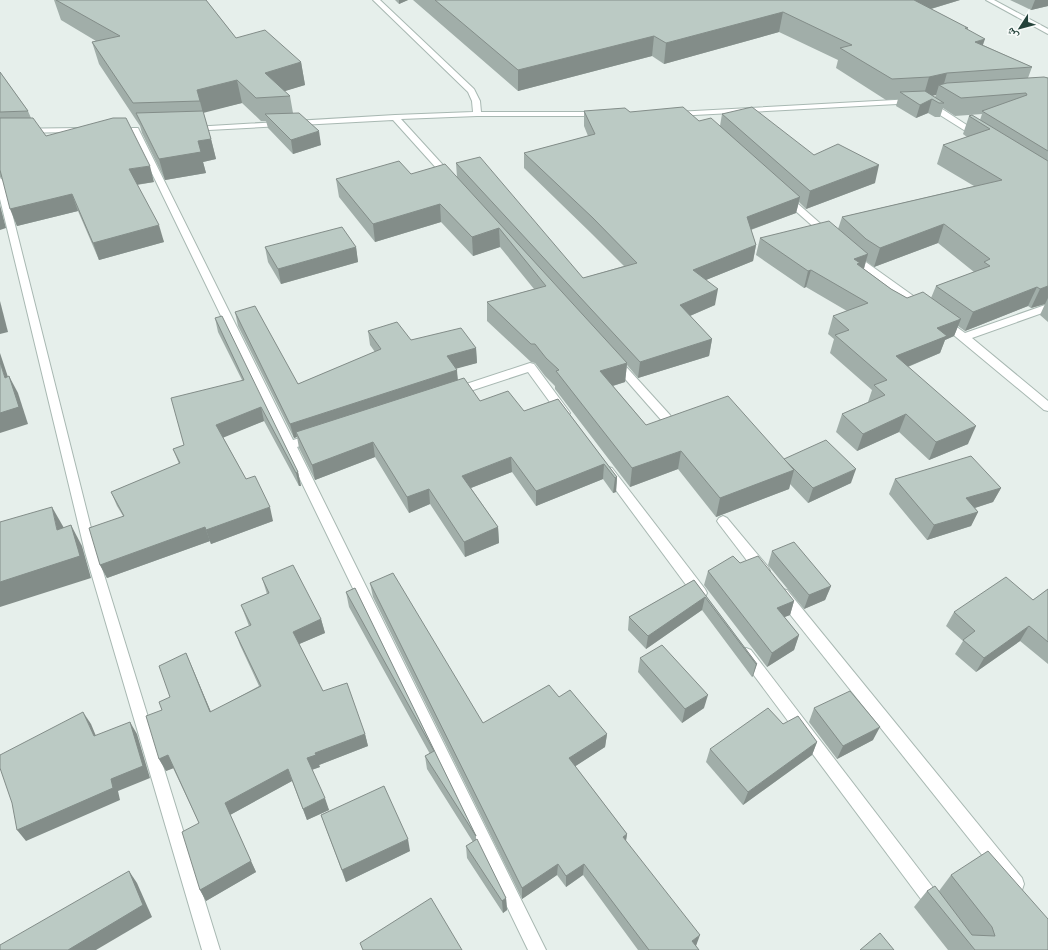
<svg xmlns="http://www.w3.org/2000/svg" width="1048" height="950" font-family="Quicksand,'Noto Naskh Arabic',sans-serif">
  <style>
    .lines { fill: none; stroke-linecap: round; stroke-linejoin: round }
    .street-casing { stroke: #a8b8b2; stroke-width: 2 }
    .street { fill: #fff; fill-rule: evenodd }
    .wall { fill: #a1aea9; fill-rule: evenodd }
    .shaded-wall { fill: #838d89 }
    .building { fill: #bbcac4; stroke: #838d89 }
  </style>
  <rect width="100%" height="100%" fill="#e6efeb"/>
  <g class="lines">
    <g class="street-casing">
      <g id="street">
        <path d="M373,0H380L474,89L480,101L481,112H600L604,114L600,116H477L401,119L453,176L454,178L453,180H447L393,120L190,131V127H193L395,115L473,112L472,101L468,92Z"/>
        <path d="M986,0H994L1048,29V34Z"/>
        <path d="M913,99H916V103L676,116L672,114L676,112Z"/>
        <path d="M924,101H930L982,135L978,137H975L924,105Z"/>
        <path d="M82,128H85V132L0,133V129Z"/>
        <path d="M132,128H138L139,130L293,440L314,434L318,435L320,438L318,441L297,447L546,950H528L131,130Z"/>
        <path d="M0,178L4,181L97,552L220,950H202L85,552L0,199Z"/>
        <path d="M785,194L788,195L831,233L833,235L831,237H825L782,199L781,197Z"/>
        <path d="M853,254L856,255L926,305L927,307L926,309H918L850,259L848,257L850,255Z"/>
        <path d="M1048,304V311L972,338L1048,401V411L1044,410L938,322L939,320H947L965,333Z"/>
        <path d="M616,358L620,360L670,415L672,418L670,421H662L612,364L611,362L612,360Z"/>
        <path d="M530,363L534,364L568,410L570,413L568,416H560L528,372L455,396L451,395L449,392L451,389Z"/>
        <path d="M608,467L612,468L705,589L707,593L705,597L700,598L695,597L604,474L602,471L604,468Z"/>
        <path d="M723,516L727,518L768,567L770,571L768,575L763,576L758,575L719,524L717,521L719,518Z"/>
        <path d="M782,589L787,590L1022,878L1024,884L1022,890L1016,892L1010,890L777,598L775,594L777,590Z"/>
        <path d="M746,648L751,650L941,898L943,904L941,910L935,912L929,910L741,658L739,654L741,650Z"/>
      </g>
    </g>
    <use href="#street" class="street"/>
  </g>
  <g class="wall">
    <path d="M54,0H206L236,38L301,62L305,85L284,91L290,96L293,113L321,145L293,154L268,128L266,121H261L242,103L203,112L211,139L216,159L203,162L206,173L165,180L142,133L140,126L99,64L92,42L96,41L61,20Z"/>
    <path d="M395,0H408L399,4Z"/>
    <path d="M413,0H960L931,9L968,28L967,29L983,45L1032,67L1028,78H1048V322L1040,315L1045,304L1031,308L1028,306L965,331L958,326L954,336L945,340L940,353L908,367L968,444L929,460L899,432L857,451L836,432L842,414L868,402L872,390L830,353L834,339L828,334L833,316L847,311L806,287L804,288L756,255L760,238L838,229L842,217L974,186L937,164L943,145L967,137L963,134L969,116L980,120L982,114L955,116L943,108L940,117H935L928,113L916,118L896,106L898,99L886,100L836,68L838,60L779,32L664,64L652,56L518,91ZM932,95H936L935,97ZM938,243L974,272L936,286L931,298H907L891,289L864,269L866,261L874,267Z"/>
    <path d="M1010,0H1048V6L1031,10Z"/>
    <path d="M0,72L28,111L31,118L46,136L154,182L137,185L164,242L99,260L78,211L17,226L2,178L1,177H0Z"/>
    <path d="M584,111L630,112L699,121L720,126L722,114L875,183L806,209L799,202L796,213L751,230L756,245L753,261L706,280L715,305L690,316L712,339L709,356L638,378L627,365L625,382L613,386L646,425L784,459L851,483L808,503L790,484L789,489L716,517L678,469L630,487L555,389V386L545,376L535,363L531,362L487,321V302L534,289L500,247L473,256L441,222L375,242L339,197L336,179L411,174L457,177L456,163L583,278L624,266L592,234L524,168V153L588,136L584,126Z"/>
    <path d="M265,247H356L358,262L281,284L268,262Z"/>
    <path d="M235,312L298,384L375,352L370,345L368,331L411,340L476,348L477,363L456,368L458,380L480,401L524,411L558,399L617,477L616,492L613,493L603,479L536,506L512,472L471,488L498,527L499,543L465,557L430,504L409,513L375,457L315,480L299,448L297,437L294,438L238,326Z"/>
    <path d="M215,318L298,472L301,486H299L264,421L223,437L246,479L273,521L211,544L210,541L107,578L100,565L123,516L117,506L111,492L179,464L173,449L184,445L242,380L218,332Z"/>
    <path d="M895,479L1001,488L993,502L975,508L978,512L971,526L927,540L889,494Z"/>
    <path d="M772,551L831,586L825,600L804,609L768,565Z"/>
    <path d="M740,563L794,601L790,615L784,617L799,635L794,650L767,667L704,585L708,571Z"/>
    <path d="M262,578L321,619L325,633L299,644L323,691L365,734L368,746L319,765L320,767L312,770L329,810L307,820L292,781L230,815L256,872L206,901L200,890L199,823L173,768L166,771L159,759L162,710L170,697L186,653L211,712L259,686L240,645L235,632L249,626L241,605L267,594Z"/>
    <path d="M694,580L757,664L753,676L752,677L702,610L646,649L628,630L629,617Z"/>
    <path d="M370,583L483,723L559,697L607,734L605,747L575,766L627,834L626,841L699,950H638L583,875L566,887L557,875L522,899L373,597Z"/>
    <path d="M355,588L476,836V840L506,898L507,910L503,913L467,858L466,846L473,842L427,769L425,756L430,754L349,607L346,592Z"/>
    <path d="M1048,589V664L1020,641L976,672L955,654L963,641L946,626L954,612L1033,600Z"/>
    <path d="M640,658L704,708L682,723L638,672Z"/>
    <path d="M814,708L873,740L837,759L809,722Z"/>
    <path d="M783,724L817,742L812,755L743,805L706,762L710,749Z"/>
    <path d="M321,815L410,851L346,882Z"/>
    <path d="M951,875L1048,950H948L914,907L927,891H939Z"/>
  </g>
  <g class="shaded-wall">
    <path d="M399,0H408L399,4Z"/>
    <path d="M908,0H960L904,17Z"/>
    <path d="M1035,0H1048V6L1031,10Z"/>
    <path d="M783,12L779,32L664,64L666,43Z"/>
    <path d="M654,36L652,56L518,91V70Z"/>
    <path d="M985,39L978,59L975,42Z"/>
    <path d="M301,62L305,85L269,96L265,73Z"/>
    <path d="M947,73L943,87L939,85L936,95L923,98L929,77Z"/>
    <path d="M237,80L242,103L203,113L197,90Z"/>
    <path d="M932,99L928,113L916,118L920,105Z"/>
    <path d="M319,131L321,145L293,154L291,140Z"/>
    <path d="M211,139L216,159L203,162L206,173L165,180L159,159L198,141Z"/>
    <path d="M879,165L875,183L806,209L810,191Z"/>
    <path d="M150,166L154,182L134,185L129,169Z"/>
    <path d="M72,194L78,211L17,226L10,209Z"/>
    <path d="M800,197L796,213L744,232L747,217Z"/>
    <path d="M440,204L441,222L375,242L373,224Z"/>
    <path d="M0,205L6,228L0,230Z"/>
    <path d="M944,224L938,243L874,267L880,248Z"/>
    <path d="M159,225L164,242L99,260L93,243Z"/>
    <path d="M499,228L500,247L473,256L472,237Z"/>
    <path d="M756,245L753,261L691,286L693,270Z"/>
    <path d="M356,247L358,262L281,284L278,269Z"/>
    <path d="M868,254L863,271L854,259Z"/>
    <path d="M811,270L806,287L804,288L808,271Z"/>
    <path d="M1048,286V298L1045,304L1031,308L1040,289Z"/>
    <path d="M1037,287L1028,306L965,331L973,312Z"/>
    <path d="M718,289L715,305L678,321L680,305Z"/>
    <path d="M0,301L8,332L0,334Z"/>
    <path d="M961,319L954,336L945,340L940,353L890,374L896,356L937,328Z"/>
    <path d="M712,339L709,356L638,378L640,362Z"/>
    <path d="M476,348L477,363L448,371L447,356Z"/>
    <path d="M0,353L14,395L5,378L0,362Z"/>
    <path d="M627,363L625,382L599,390L600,371Z"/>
    <path d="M457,370L458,385L296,432L297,437L294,438L290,424Z"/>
    <path d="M9,376L18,393L28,424L0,433V413Z"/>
    <path d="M261,407L264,421L220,439L216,425Z"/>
    <path d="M906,414L899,432L857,451L863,434Z"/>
    <path d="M976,426L968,444L929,460L936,442Z"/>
    <path d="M373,442L375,457L315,480L312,465Z"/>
    <path d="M681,451L678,469L630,487L632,468Z"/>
    <path d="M511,457L512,472L463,491L462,476Z"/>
    <path d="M604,464L603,479L536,506V491Z"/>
    <path d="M856,469L851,483L808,503L813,488Z"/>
    <path d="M794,470L789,489L716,517L720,498Z"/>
    <path d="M298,472L301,486H299L296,473Z"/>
    <path d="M617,477L616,492L613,493L615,478Z"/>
    <path d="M1001,488L993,502L959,513L966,498Z"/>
    <path d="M429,489L430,504L409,513L407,497Z"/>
    <path d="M52,507L64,528L57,530Z"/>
    <path d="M270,507L273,521L211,544L206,530Z"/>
    <path d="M978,512L971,526L927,540L934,525Z"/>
    <path d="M71,525L82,546L91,578L0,607V582Z"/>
    <path d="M205,527L210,541L107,578L100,565Z"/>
    <path d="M498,527L499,543L465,557L464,542Z"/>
    <path d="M831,586L825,600L804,609L809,595Z"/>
    <path d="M705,597L702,610L646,649L648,636Z"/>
    <path d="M794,601L790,615L772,622L777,608Z"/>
    <path d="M321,619L325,633L297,645L293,632Z"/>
    <path d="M1029,626L1020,641L976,672L984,658Z"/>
    <path d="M799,635L794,650L767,667L772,653Z"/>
    <path d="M186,653L192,667L216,724L210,712Z"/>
    <path d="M756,664H757L753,676L752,677Z"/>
    <path d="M708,695L704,708L682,723L685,709Z"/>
    <path d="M83,712L91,724L101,748L94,736Z"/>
    <path d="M130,722L137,734L150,778L118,791L120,800L26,841L17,830L111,779Z"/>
    <path d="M880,727L873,740L837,759L843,746Z"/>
    <path d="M365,734L368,746L319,765L320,767L311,770L307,758L315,753Z"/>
    <path d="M607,734L605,747L568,771L569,758Z"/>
    <path d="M817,742L812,755L743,805L748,792Z"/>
    <path d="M168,755L174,768L166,771L159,759Z"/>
    <path d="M288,769L292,781L230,815L256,872L206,901L200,890L225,803Z"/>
    <path d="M325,798L329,810L307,820L303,809Z"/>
    <path d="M627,834L625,846L623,837Z"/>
    <path d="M408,839L410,851L346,882L342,870Z"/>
    <path d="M558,864L557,875L522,899V888Z"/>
    <path d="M584,864L583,875L566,887V876Z"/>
    <path d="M129,871L137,883L152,917L96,950H68Z"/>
    <path d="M506,898L507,910L503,913L502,901Z"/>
    <path d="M700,935L696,946L691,950L692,941Z"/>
  </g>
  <g class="building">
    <path d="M56,0H206L236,38L265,30L301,62L265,73L290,96L256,98L237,80L197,90L200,101L133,103L92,42L120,36Z"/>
    <path d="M435,0H914L968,28H965L985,39L975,42L1032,67L947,73L929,77L892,79L840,48L852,45L783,12L666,43L654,36L518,70Z"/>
    <path d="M0,72L28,111L0,112Z"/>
    <path d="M1044,77L1048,78V151L982,111L1027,95L1026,93L961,98L939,85L947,83Z"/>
    <path d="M925,91L944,103H939L932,99L920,105L900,92Z"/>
    <path d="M683,107L699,121L711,118L800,197L747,217L756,245L693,270L718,289L680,305L712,339L640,362L456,163L480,157L583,278L637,263L593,218L524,153L595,134L584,111L625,108L630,112Z"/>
    <path d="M752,107L814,155L838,144L879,165L810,191L722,114Z"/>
    <path d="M203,111L211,139L198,141L201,152L159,159L136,113Z"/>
    <path d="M299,113L319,131L291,140L265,114Z"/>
    <path d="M972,115L1048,161V286L1040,289L1037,287L973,312L936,286L990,266L984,262L990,259L944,224L880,248L866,239L842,217L1002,180L943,145L990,129L969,116Z"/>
    <path d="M0,118H33L46,136L113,118H126L150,166L129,169L159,225L93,243L72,194L10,209L0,170Z"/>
    <path d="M399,161L411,174L445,164L627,363L600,371L646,425L728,396L794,470L720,498L681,451L632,468L556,371L559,370L546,358L535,344H531L487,302L546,286L499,228L472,237L440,204L373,224L336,179Z"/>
    <path d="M829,221L868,254L854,259L860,263L857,264L891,289L907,298L923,292L961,319L937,328L947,336L896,356L976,426L936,442L906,414L863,434L842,414L885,395L874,385L887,380L835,335L849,330L833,316L868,303L811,270L808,271L760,238Z"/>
    <path d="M342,227L356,247L278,269L265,247Z"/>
    <path d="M255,306L298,384L381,349L368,331L397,322L411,340L461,328L476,348L447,356L457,370L290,424L235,312Z"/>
    <path d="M222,316L298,472L296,473L261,407L216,425L246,479L255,476L270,507L206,530L205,527L100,565L89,528L124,516L111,492L180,463L173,449L184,445L171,398L244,380L215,318Z"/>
    <path d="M0,362L5,378L9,376L19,407L0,413Z"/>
    <path d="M464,378L480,401L508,391L524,411L558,399L617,477L615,478L604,464L536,491L511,457L462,476L498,527L464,542L429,489L407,497L373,442L312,465L296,432Z"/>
    <path d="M826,440L856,469L813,488L784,459Z"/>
    <path d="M971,456L1001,488L966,498L978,512L934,525L895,479Z"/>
    <path d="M52,507L57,530L71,525L80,556L0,582V522Z"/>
    <path d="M794,542L831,586L809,595L772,551Z"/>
    <path d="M733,556L740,563L758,556L794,601L777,608L799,635L772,653L708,571Z"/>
    <path d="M293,565L321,619L293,632L323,691L347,683L365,734L315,753L316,755L307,758L325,798L303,809L288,769L225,803L251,861L200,890L182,832L199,823L168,755L159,759L146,716L162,710L159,702L170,697L159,666L186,653L210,712L261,686L235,632L251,625L241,605L269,593L262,578Z"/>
    <path d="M393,573L483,723L549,685L559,697L570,690L607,734L569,758L627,834L623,837L700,935L692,941L699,950H649L584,864L566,876L558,864L522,888L370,583Z"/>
    <path d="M1006,577L1033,600L1048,589V642L1029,626L984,658L963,640L975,631L954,612Z"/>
    <path d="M694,580L757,664H756L705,597L648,636L629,617Z"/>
    <path d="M355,588L476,836L425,756L434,751L346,592Z"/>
    <path d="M662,645L708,695L685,709L640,658Z"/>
    <path d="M850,691L880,727L843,746L814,708Z"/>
    <path d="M768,708L783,724L798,716L817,742L748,792L710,749Z"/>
    <path d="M83,712L94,736L130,722L143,766L111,779L113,788L17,830L12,803L0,768V755Z"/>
    <path d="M384,786L408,839L342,870L321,815Z"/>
    <path d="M477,839L506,898L502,901L466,846Z"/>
    <path d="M988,851L1048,919V950H975L927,891L935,886L972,935L995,936L992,927L951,875Z"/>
    <path d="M129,871L143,905L68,950H0V945Z"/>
    <path d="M431,898L462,950H363L360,943Z"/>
    <path d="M880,933L894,950H860Z"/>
  </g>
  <g transform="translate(1020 28) rotate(234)" stroke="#f7fbf9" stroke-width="3" paint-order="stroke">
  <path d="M0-3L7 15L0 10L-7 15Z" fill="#24423a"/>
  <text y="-6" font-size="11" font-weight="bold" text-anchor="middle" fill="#24423a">ش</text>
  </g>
</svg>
